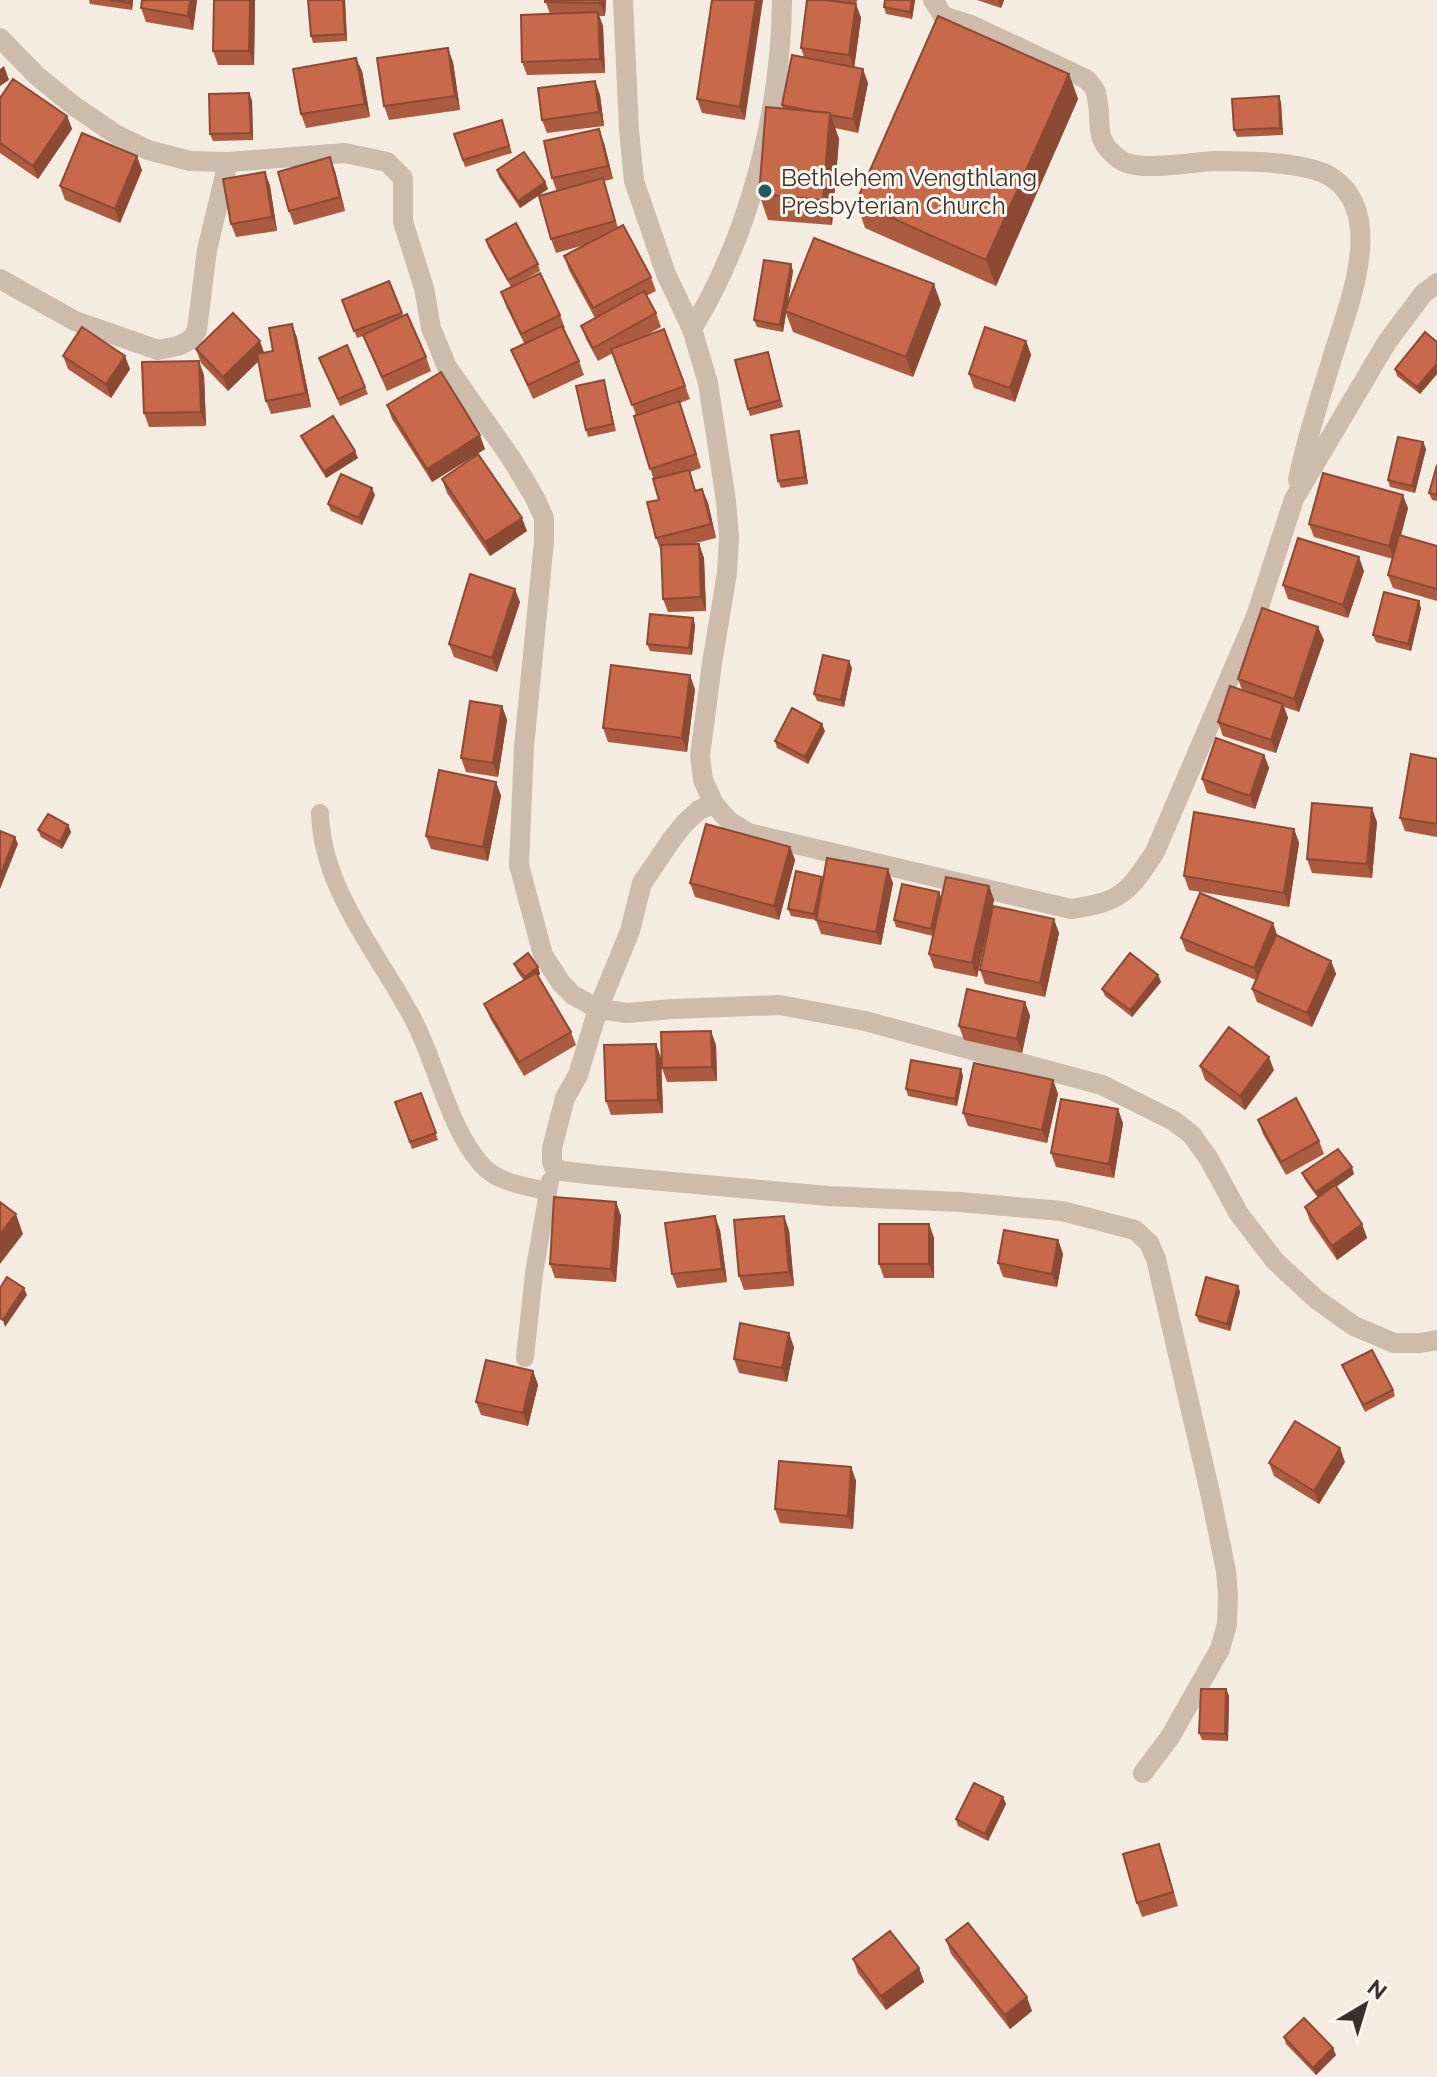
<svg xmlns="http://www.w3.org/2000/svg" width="1437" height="2077" font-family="Raleway,sans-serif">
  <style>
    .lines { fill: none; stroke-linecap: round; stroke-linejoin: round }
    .service { stroke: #cdbbac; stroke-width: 18 }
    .minor { stroke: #cdbbac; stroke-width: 20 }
    .wall { fill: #ac5a40 }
    .shaded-wall { fill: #8c4a34 }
    .building { fill: #c8694b; stroke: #8c4a34; stroke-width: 2 }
    .poi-dot { fill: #1f5a5e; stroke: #fbf5ee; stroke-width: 3 }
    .labels { text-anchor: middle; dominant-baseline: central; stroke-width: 6; stroke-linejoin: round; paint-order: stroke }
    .poi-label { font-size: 24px; fill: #3b302b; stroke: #fbf5ee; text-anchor: start }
  </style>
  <rect width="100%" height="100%" fill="#f4ebe1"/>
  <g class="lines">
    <g class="service">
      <path d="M320,813C322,891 380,955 414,1021C437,1065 448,1126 481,1164C497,1183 525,1186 547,1191"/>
      <path d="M525,1358L534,1273L550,1181"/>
    </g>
    <g class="minor">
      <path d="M623,0L629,130L634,181L666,274L692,329L708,383L726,501L729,537L727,573L712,663L700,756L703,780L714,804L729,821L748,833L1071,909C1121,902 1128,893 1155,852L1256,616L1294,499L1387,342L1423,294L1437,283"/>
      <path d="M933,0L943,16L971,25L1086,79C1090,83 1095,88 1096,93C1104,122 1090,137 1119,159C1137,173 1191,162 1215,161C1245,161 1310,161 1334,179C1388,218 1345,313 1331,362C1319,401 1306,440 1298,480"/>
      <path d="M0,38L36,75L74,106L115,134L148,150L190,161L228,162L345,153L387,162L403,178V222L424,288L431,328L447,367L511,458L535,498L544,518V541L524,747L519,865L543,955L561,983L573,995L598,1009L627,1013L673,1009L780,1005L865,1021L1102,1085L1174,1121L1192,1135L1209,1159L1239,1214L1275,1261L1316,1299L1354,1326L1394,1343H1420L1437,1340"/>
      <path d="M0,279L75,321L158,350L178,346L188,341L193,337L197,330L207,250L228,162"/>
      <path d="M692,329C750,235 781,110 782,0"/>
      <path d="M714,804L699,810L685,823L672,839L642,883L630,931L598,1009L578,1075L565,1098L552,1148V1161L554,1167L562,1171L596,1175L828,1196L959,1202L1062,1211L1135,1230L1149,1243L1156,1259L1211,1497L1226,1571L1228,1595L1227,1624L1220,1649L1170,1737L1143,1773"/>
    </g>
  </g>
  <g class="wall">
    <path d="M89,0H133L132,10L90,4Z"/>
    <path d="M142,0H197L193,30L146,22L141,8Z"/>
    <path d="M255,0L254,65H218L213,51Z"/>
    <path d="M308,0H345L347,41L313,43L311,36Z"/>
    <path d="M545,0H606L605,16H599L603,26L605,73L527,75L522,62L550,14Z"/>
    <path d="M712,0L745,120L702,113L697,99Z"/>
    <path d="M807,0H857L856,5L861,18L854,68L868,83L858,133L835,128L839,139L832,225L768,220L759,194L783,109L782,105L804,57L801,48Z"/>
    <path d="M915,0L912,19L886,14L884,7Z"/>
    <path d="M977,0H1004L1001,8Z"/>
    <path d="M453,62L460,110L389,120L384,106Z"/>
    <path d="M362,71L370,117L306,128L301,114Z"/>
    <path d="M1069,74L1078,99L996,286L865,228L856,202Z"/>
    <path d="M595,81L600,95L604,126L547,133L542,120Z"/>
    <path d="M1279,96L1281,103L1283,135L1237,137L1234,130Z"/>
    <path d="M0,98L67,116L72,129L38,179L0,153Z"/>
    <path d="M252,100L253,140L213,141L210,134Z"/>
    <path d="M502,120L512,153L465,167L454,134Z"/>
    <path d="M604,143L613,179L604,181L618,228L651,277L656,291L646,296L656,313L661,327L641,338L664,329L690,399L680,403L701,468L690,472L696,491L702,489L708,503L716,538L692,544H699L704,558L706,611L668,612L663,599L661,551L656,538L659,500L636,415L613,353L598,361L586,339L581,326L595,318L569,270L564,256L588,244L556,253L551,239L557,192L552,178Z"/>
    <path d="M142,170L120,223L65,200L60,186Z"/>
    <path d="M497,170L545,182L548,189L520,208L499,177Z"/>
    <path d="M335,171L345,211L294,225L289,211Z"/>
    <path d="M265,172L270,186L277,231L236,237L231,224Z"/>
    <path d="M486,240L538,264L540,271L511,287L488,247Z"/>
    <path d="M793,271L787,307L941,304L913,377L793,332L786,313L783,332L757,327L754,320Z"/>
    <path d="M389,281L403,316L426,357L431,371L387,391L363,336L357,338L342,300Z"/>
    <path d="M501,292L560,315L565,328L563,329L579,361L584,375L533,399L511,350L524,343L506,306Z"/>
    <path d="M292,324L297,338L311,407L271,414L266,401L258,361L228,391L201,363L196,349L264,353L273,351Z"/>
    <path d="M1026,341L1031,355L1015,402L974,388L969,374Z"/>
    <path d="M1437,342V374L1420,394L1397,376L1395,369Z"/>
    <path d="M347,345L368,394L340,406L322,364Z"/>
    <path d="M768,352L783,407L750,416L748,409Z"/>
    <path d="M63,356L130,369L111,398L68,369Z"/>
    <path d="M204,375L206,426L149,427L144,413Z"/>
    <path d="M604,380L616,431L588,437L586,430Z"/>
    <path d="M387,405L485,449L432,482L392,419Z"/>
    <path d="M799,431L801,438L808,484L781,488L778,481Z"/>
    <path d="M301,436L358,458L326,478L304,443Z"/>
    <path d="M1423,442L1426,449L1415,493L1390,487L1388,480Z"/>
    <path d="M1437,465V501L1432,500L1429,493Z"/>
    <path d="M442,479L527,531L490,556L447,493Z"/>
    <path d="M375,495L362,525L331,511L328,504Z"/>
    <path d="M1408,508L1401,536L1437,546V601L1393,588L1388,575L1393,559L1314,537L1309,524Z"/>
    <path d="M1364,571L1348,618L1288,599L1283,585Z"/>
    <path d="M520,602L497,672L454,657L449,644Z"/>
    <path d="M1421,608L1411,651L1376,642L1373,635Z"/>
    <path d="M693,618L695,625L692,655L650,651L647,644Z"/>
    <path d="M1324,640L1299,712L1284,707L1288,718L1276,753L1223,736L1218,722L1242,690L1238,679Z"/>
    <path d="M852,668L844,707L817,701L814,694Z"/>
    <path d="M695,689L687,752L608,742L603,728Z"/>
    <path d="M502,706L507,720L498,777L466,772L461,758Z"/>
    <path d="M825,731L808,764L777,748L775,741Z"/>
    <path d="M1264,755L1269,768L1255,809L1207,793L1202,779Z"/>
    <path d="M1437,759V837L1405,831L1400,818Z"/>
    <path d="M496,782L501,796L488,861L431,849L426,836Z"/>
    <path d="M1377,822L1372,878L1312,873L1307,859Z"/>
    <path d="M68,825L71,832L62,849L41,837L38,830Z"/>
    <path d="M1294,829L1299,843L1289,907L1189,890L1184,876Z"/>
    <path d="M790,847L795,860L779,920L695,897L690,883Z"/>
    <path d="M823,881L893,883L881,945L821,934L816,920L791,916L788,909Z"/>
    <path d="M989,886L994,900L977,977L934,968L929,954L933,936L896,927L894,920L939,892L941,898Z"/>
    <path d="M1059,933L1045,997L985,984L980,970Z"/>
    <path d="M1277,935L1331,961L1336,974L1312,1027L1257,1002L1252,989L1256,980L1186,951L1181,938Z"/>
    <path d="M514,964L538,967L540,974L538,976L571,1032L576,1045L524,1076L490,1018L484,1004L524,981L517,971Z"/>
    <path d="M1158,975L1161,982L1132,1017L1105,996L1102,989Z"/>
    <path d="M1025,1002L1030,1016L1022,1053L964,1040L959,1026Z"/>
    <path d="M656,1044L661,1058L663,1113L611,1115L606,1101Z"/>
    <path d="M716,1045L717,1081L667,1082L662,1068Z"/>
    <path d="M1200,1066L1274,1070L1245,1110L1205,1080Z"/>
    <path d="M963,1076L957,1106L908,1096L906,1089Z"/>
    <path d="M1053,1080L1058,1094L1047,1143L968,1126L963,1113Z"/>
    <path d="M421,1093L438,1140L412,1149L395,1102Z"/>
    <path d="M1258,1120L1319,1141L1324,1154L1286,1175L1263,1134Z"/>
    <path d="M1123,1123L1114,1178L1056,1167L1051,1153Z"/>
    <path d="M1302,1173L1354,1174L1336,1187L1362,1224L1367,1238L1337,1260L1310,1221L1305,1207L1318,1198L1305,1180Z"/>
    <path d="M616,1202L621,1216L616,1282L555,1278L550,1264Z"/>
    <path d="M929,1224L934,1238V1278H884L879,1264Z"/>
    <path d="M720,1230L727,1282L677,1288L672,1274Z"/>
    <path d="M789,1230L794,1286L744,1290L739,1276Z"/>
    <path d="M1058,1240L1063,1254L1057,1287L1003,1277L998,1263Z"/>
    <path d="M1238,1286L1240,1292L1230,1331L1199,1322L1196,1315Z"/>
    <path d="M794,1347L787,1382L739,1373L734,1359Z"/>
    <path d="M1342,1365L1393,1390L1395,1396L1365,1412Z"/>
    <path d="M533,1371L538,1385L528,1426L481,1415L476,1402Z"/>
    <path d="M1345,1462L1319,1504L1274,1476L1269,1463Z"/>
    <path d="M851,1467L856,1481L853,1529L780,1523L775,1509Z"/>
    <path d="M1226,1689L1229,1696L1228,1741L1202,1740L1199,1733Z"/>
    <path d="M1003,1797L1006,1804L988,1841L958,1826L956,1819Z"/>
    <path d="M1164,1858L1178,1906L1142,1917L1137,1903Z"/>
    <path d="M946,1940L1032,2011L1010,2029L951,1954Z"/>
    <path d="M853,1959L919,1968L924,1982L886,2010L858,1973Z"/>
    <path d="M1284,2037L1336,2055L1316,2075L1286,2044Z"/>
  </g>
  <g class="shaded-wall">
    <path d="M130,0H133L132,10L129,3Z"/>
    <path d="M190,0H197L193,30L188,16Z"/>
    <path d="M250,0H255L254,65L249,51Z"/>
    <path d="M343,0H345L347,41L345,34Z"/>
    <path d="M600,0H606L605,16L600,3Z"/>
    <path d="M756,0H763L745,120L740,107Z"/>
    <path d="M912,0H915L912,19L910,12Z"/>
    <path d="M998,0H1004L1001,8Z"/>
    <path d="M856,4L861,18L854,69L849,55Z"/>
    <path d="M598,12L603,26L605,73L600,59Z"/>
    <path d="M448,48L453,62L460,110L455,96Z"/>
    <path d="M356,58L362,71L370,117L365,104Z"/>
    <path d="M4,66L9,80L0,86V69Z"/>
    <path d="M863,69L868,83L858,133L853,119Z"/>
    <path d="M1069,74L1078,99L996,286L986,260Z"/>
    <path d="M595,81L600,95L604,126L599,112Z"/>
    <path d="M249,93L252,100L253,140L251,133Z"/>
    <path d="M1279,96L1281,103L1283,135L1280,128Z"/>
    <path d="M830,113L839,139L832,225L823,200Z"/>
    <path d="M67,116L72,129L38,179L33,166Z"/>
    <path d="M599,129L604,143L613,179L608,166Z"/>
    <path d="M137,156L142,170L120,223L115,209Z"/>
    <path d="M330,157L335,171L345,211L340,197Z"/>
    <path d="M265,172L270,186L277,231L272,217Z"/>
    <path d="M545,182L548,189L520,208L518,201Z"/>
    <path d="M791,264L793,271L783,332L780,325Z"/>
    <path d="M934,284L941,304L913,377L906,357Z"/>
    <path d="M292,324L297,338L311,407L306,393Z"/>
    <path d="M260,341L265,355L228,391L223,377Z"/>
    <path d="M1026,341L1031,355L1015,402L1010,388Z"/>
    <path d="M125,356L130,369L111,398L106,384Z"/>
    <path d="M199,361L204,375L206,426L201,412Z"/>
    <path d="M1437,364V374L1420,394L1417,387Z"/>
    <path d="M799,431L801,438L808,484L805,477Z"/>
    <path d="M480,435L485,449L432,482L427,469Z"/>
    <path d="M1423,442L1426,449L1415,493L1412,486Z"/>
    <path d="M355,451L358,458L326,478L324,471Z"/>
    <path d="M372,488L375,495L362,525L359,518Z"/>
    <path d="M702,489L708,503L716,538L711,524Z"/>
    <path d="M1403,495L1408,508L1394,559L1389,546Z"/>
    <path d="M522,518L527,531L490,556L485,542Z"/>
    <path d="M699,544L704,558L706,611L701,597Z"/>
    <path d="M1359,557L1364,571L1348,618L1343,605Z"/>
    <path d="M515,589L520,602L497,672L492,658Z"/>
    <path d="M1419,601L1421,608L1411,651L1408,644Z"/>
    <path d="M693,618L695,625L692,655L689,648Z"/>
    <path d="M1318,627L1324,640L1299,712L1294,699Z"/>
    <path d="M849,661L852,668L844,707L841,700Z"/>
    <path d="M690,675L695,689L687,752L682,738Z"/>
    <path d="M1283,704L1288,718L1276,753L1271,740Z"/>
    <path d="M502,706L507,720L498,777L493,763Z"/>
    <path d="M822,724L825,731L808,764L805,757Z"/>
    <path d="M1264,755L1269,768L1255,809L1250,796Z"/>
    <path d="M496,782L501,796L488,861L483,847Z"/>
    <path d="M1372,808L1377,822L1372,878L1367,864Z"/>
    <path d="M68,825L71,832L62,849L60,842Z"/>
    <path d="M1294,829L1299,843L1289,907L1284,893Z"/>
    <path d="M15,837L18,844L0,889V876Z"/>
    <path d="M790,847L795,860L779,920L774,906Z"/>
    <path d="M888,869L893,883L881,945L876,932Z"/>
    <path d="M822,877L824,884L816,921L814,914Z"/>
    <path d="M989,886L994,900L977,977L972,963Z"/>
    <path d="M939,892L942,899L934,936L931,929Z"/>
    <path d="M1054,919L1059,933L1045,997L1040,983Z"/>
    <path d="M1273,923L1278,937L1259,981L1254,968Z"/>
    <path d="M1331,961L1336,974L1312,1027L1307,1013Z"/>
    <path d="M538,967L540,974L527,984L525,977Z"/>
    <path d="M1158,975L1161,982L1132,1017L1130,1010Z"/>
    <path d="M1025,1002L1030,1016L1022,1053L1017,1039Z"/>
    <path d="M711,1031L716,1045L717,1081L712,1067Z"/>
    <path d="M656,1044L661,1058L663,1113L658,1100Z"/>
    <path d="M1269,1057L1274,1070L1245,1110L1240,1096Z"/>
    <path d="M961,1069L963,1076L957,1106L955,1099Z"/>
    <path d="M1053,1080L1058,1094L1047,1143L1042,1130Z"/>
    <path d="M1118,1109L1123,1123L1114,1178L1109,1164Z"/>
    <path d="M1352,1167L1354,1174L1318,1199L1316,1192Z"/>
    <path d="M616,1202L621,1216L616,1282L611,1269Z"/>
    <path d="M16,1214L23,1234L0,1264V1234Z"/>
    <path d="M715,1216L720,1230L727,1282L722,1269Z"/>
    <path d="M784,1216L789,1230L794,1286L789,1272Z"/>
    <path d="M929,1224L934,1238V1278L929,1264Z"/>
    <path d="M1362,1224L1367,1238L1337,1260L1332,1246Z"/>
    <path d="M1058,1240L1063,1254L1057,1287L1052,1274Z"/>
    <path d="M1238,1286L1240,1292L1230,1331L1227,1324Z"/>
    <path d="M24,1288L27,1295L5,1327L3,1320Z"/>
    <path d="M789,1333L794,1347L787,1382L782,1368Z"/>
    <path d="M533,1371L538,1385L528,1426L523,1413Z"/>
    <path d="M1340,1448L1345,1462L1319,1504L1314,1491Z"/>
    <path d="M851,1467L856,1481L853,1529L848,1516Z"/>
    <path d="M1226,1689L1229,1696L1228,1741L1225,1734Z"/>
    <path d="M1003,1797L1006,1804L988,1841L985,1834Z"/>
    <path d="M919,1968L924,1982L886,2010L881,1996Z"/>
    <path d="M1027,1997L1032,2011L1010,2029L1005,2015Z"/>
    <path d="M1333,2048L1336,2055L1316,2075L1313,2068Z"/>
  </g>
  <g class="building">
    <path d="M110,0H130L129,3Z"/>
    <path d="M142,0H190L188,16L141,8Z"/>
    <path d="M214,0H250L249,51H213Z"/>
    <path d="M308,0H343L345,34L311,36Z"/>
    <path d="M545,0H600V3L545,2Z"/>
    <path d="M712,0H756L740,107L697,99Z"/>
    <path d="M807,0H825L856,4L849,55L801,48Z"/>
    <path d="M885,0H912L910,12L884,7Z"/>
    <path d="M598,12L600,59L522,62L521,15Z"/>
    <path d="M938,16L1069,74L986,260L856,202Z"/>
    <path d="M448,48L455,96L384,106L377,58Z"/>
    <path d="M792,55L863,69L853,119L830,115V113L815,112L782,105Z"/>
    <path d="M356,58L365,104L301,114L293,69Z"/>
    <path d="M13,79L67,116L33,166L0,143V98Z"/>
    <path d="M595,81L599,112L542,120L538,88Z"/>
    <path d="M249,93L251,133L210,134L209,94Z"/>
    <path d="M1279,96L1280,128L1234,130L1232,99Z"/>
    <path d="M766,107L830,113L823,200L759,194Z"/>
    <path d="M502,120L509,146L463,160L454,134Z"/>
    <path d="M599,129L608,166L552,178L544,141Z"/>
    <path d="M82,133L137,156L115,209L60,186Z"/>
    <path d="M524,152L545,182L518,201L497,170Z"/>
    <path d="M330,157L340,197L289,211L278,172Z"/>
    <path d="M265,172L272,217L231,224L223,179Z"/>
    <path d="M603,178L615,221L551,239L539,196Z"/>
    <path d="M516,223L538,264L508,280L486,240Z"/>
    <path d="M623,225L651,277L593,308L564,256Z"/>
    <path d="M814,238L934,284L906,357L785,311Z"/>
    <path d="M764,260L791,264L780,325L754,320Z"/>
    <path d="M540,273L560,315L521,334L501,292Z"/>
    <path d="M389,281L402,313L354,331L342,300Z"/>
    <path d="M644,291L656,313L593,348L581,326Z"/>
    <path d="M233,313L260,341L223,377L196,349Z"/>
    <path d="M407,314L426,357L382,377L363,335Z"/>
    <path d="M292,324L306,393L266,401L257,354L273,351L269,328Z"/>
    <path d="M562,326L579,361L528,385L511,350Z"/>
    <path d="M82,327L125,356L106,384L63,356Z"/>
    <path d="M985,327L1026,341L1010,388L969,374Z"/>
    <path d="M664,329L685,386L632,405L611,349Z"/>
    <path d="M1425,332L1437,342V364L1417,387L1395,369Z"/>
    <path d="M347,345L365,387L338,399L319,358Z"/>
    <path d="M768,352L780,400L748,409L735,360Z"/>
    <path d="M199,361L201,412L144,413L142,362Z"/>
    <path d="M441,372L480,435L427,469L387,405Z"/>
    <path d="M604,380L613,424L586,430L576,386Z"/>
    <path d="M679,401L696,454L650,469L634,416Z"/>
    <path d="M333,416L355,451L324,471L301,436Z"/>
    <path d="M799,431L805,477L778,481L771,435Z"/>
    <path d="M1398,437L1423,442L1412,486L1388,480Z"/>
    <path d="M478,454L522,518L485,542L442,479Z"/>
    <path d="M1437,465V495L1429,493Z"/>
    <path d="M689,470L695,491L702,489L711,524L656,538L647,502L659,500L653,479Z"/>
    <path d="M1323,473L1403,495L1389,546L1309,524Z"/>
    <path d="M341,474L372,488L359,518L328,504Z"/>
    <path d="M1399,535L1437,546V589L1388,575Z"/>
    <path d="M1298,538L1359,557L1343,605L1283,585Z"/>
    <path d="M699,544L701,597L663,599L661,545Z"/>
    <path d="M470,574L515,589L492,658L449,644Z"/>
    <path d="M1384,592L1419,601L1408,644L1373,635Z"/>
    <path d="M1262,608L1318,627L1294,699L1238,679Z"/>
    <path d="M650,614L693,618L689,648L647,644Z"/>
    <path d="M823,655L849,661L841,700L814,694Z"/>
    <path d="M611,665L690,675L682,738L603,728Z"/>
    <path d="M1230,686L1283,704L1271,740L1218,722Z"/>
    <path d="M470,701L502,706L493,763L461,758Z"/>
    <path d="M792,708L822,724L805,757L775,741Z"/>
    <path d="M1216,738L1264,755L1250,796L1202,779Z"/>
    <path d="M1411,754L1437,759V824L1400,818Z"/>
    <path d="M439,770L496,782L483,847L426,836Z"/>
    <path d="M1312,803L1372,808L1367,864L1307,859Z"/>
    <path d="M1194,812L1294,829L1284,893L1184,876Z"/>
    <path d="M48,814L68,825L60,842L38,830Z"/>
    <path d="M706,824L790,847L774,906L690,883Z"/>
    <path d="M0,831L15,837L0,876Z"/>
    <path d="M827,858L888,869L876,932L816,920Z"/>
    <path d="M796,871L822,877L814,914L788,909Z"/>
    <path d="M946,877L989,886L972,963L929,954Z"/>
    <path d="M902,884L939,892L931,929L894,920Z"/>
    <path d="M1200,893L1273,923L1254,968L1181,938Z"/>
    <path d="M993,906L1054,919L1040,983L980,970Z"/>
    <path d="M1276,935L1331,961L1307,1013L1252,989Z"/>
    <path d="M528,953L538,967L525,977L514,964Z"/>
    <path d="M1130,953L1158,975L1130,1010L1102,989Z"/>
    <path d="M536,973L571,1032L519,1062L484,1004Z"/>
    <path d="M967,989L1025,1002L1017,1039L959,1026Z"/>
    <path d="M1229,1027L1269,1057L1240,1096L1200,1066Z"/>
    <path d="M711,1031L712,1067L662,1068L661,1032Z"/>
    <path d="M656,1044L658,1100L606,1101L604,1045Z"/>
    <path d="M911,1060L961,1069L955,1099L906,1089Z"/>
    <path d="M974,1063L1053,1080L1042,1130L963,1113Z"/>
    <path d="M421,1093L436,1133L410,1142L395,1102Z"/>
    <path d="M1296,1098L1319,1141L1281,1162L1258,1120Z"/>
    <path d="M1061,1099L1118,1109L1109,1164L1051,1153Z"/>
    <path d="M1338,1149L1352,1167L1316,1192L1302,1173Z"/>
    <path d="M1335,1185L1362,1224L1332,1246L1305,1207Z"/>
    <path d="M554,1197L616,1202L611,1269L550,1264Z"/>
    <path d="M0,1202L16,1214L0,1234Z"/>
    <path d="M715,1216L722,1269L672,1274L665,1223Z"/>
    <path d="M784,1216L789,1272L739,1276L734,1220Z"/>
    <rect x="879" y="1224" width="50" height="40"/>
    <path d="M1004,1230L1058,1240L1052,1274L998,1263Z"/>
    <path d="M7,1277L24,1288L3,1320L0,1318V1288Z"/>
    <path d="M1206,1277L1238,1286L1227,1324L1196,1315Z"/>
    <path d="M740,1323L789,1333L782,1368L734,1359Z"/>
    <path d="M1372,1350L1393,1390L1363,1405L1342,1365Z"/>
    <path d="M486,1360L533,1371L523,1413L476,1402Z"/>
    <path d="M1295,1421L1340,1448L1314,1491L1269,1463Z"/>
    <path d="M779,1461L851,1467L848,1516L775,1509Z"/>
    <path d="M1201,1689H1226L1225,1734L1199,1733Z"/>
    <path d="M974,1783L1003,1797L985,1834L956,1819Z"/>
    <path d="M1159,1844L1173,1892L1137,1903L1123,1854Z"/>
    <path d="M968,1923L1027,1997L1005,2015L946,1940Z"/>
    <path d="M890,1931L919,1968L881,1996L853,1959Z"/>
    <path d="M1304,2018L1333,2048L1313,2068L1284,2037Z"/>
  </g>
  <circle class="poi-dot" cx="765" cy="191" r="8"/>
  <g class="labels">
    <g class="poi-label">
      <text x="781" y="177">Bethlehem Vengthlang<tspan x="781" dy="28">Presbyterian Church</tspan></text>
    </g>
  </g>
  <g transform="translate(1365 2005) rotate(38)" stroke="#fbf5ee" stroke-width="6" paint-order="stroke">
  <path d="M0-6L14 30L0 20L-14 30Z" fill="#3b302b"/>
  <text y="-12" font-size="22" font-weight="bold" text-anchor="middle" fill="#3b302b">N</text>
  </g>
</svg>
